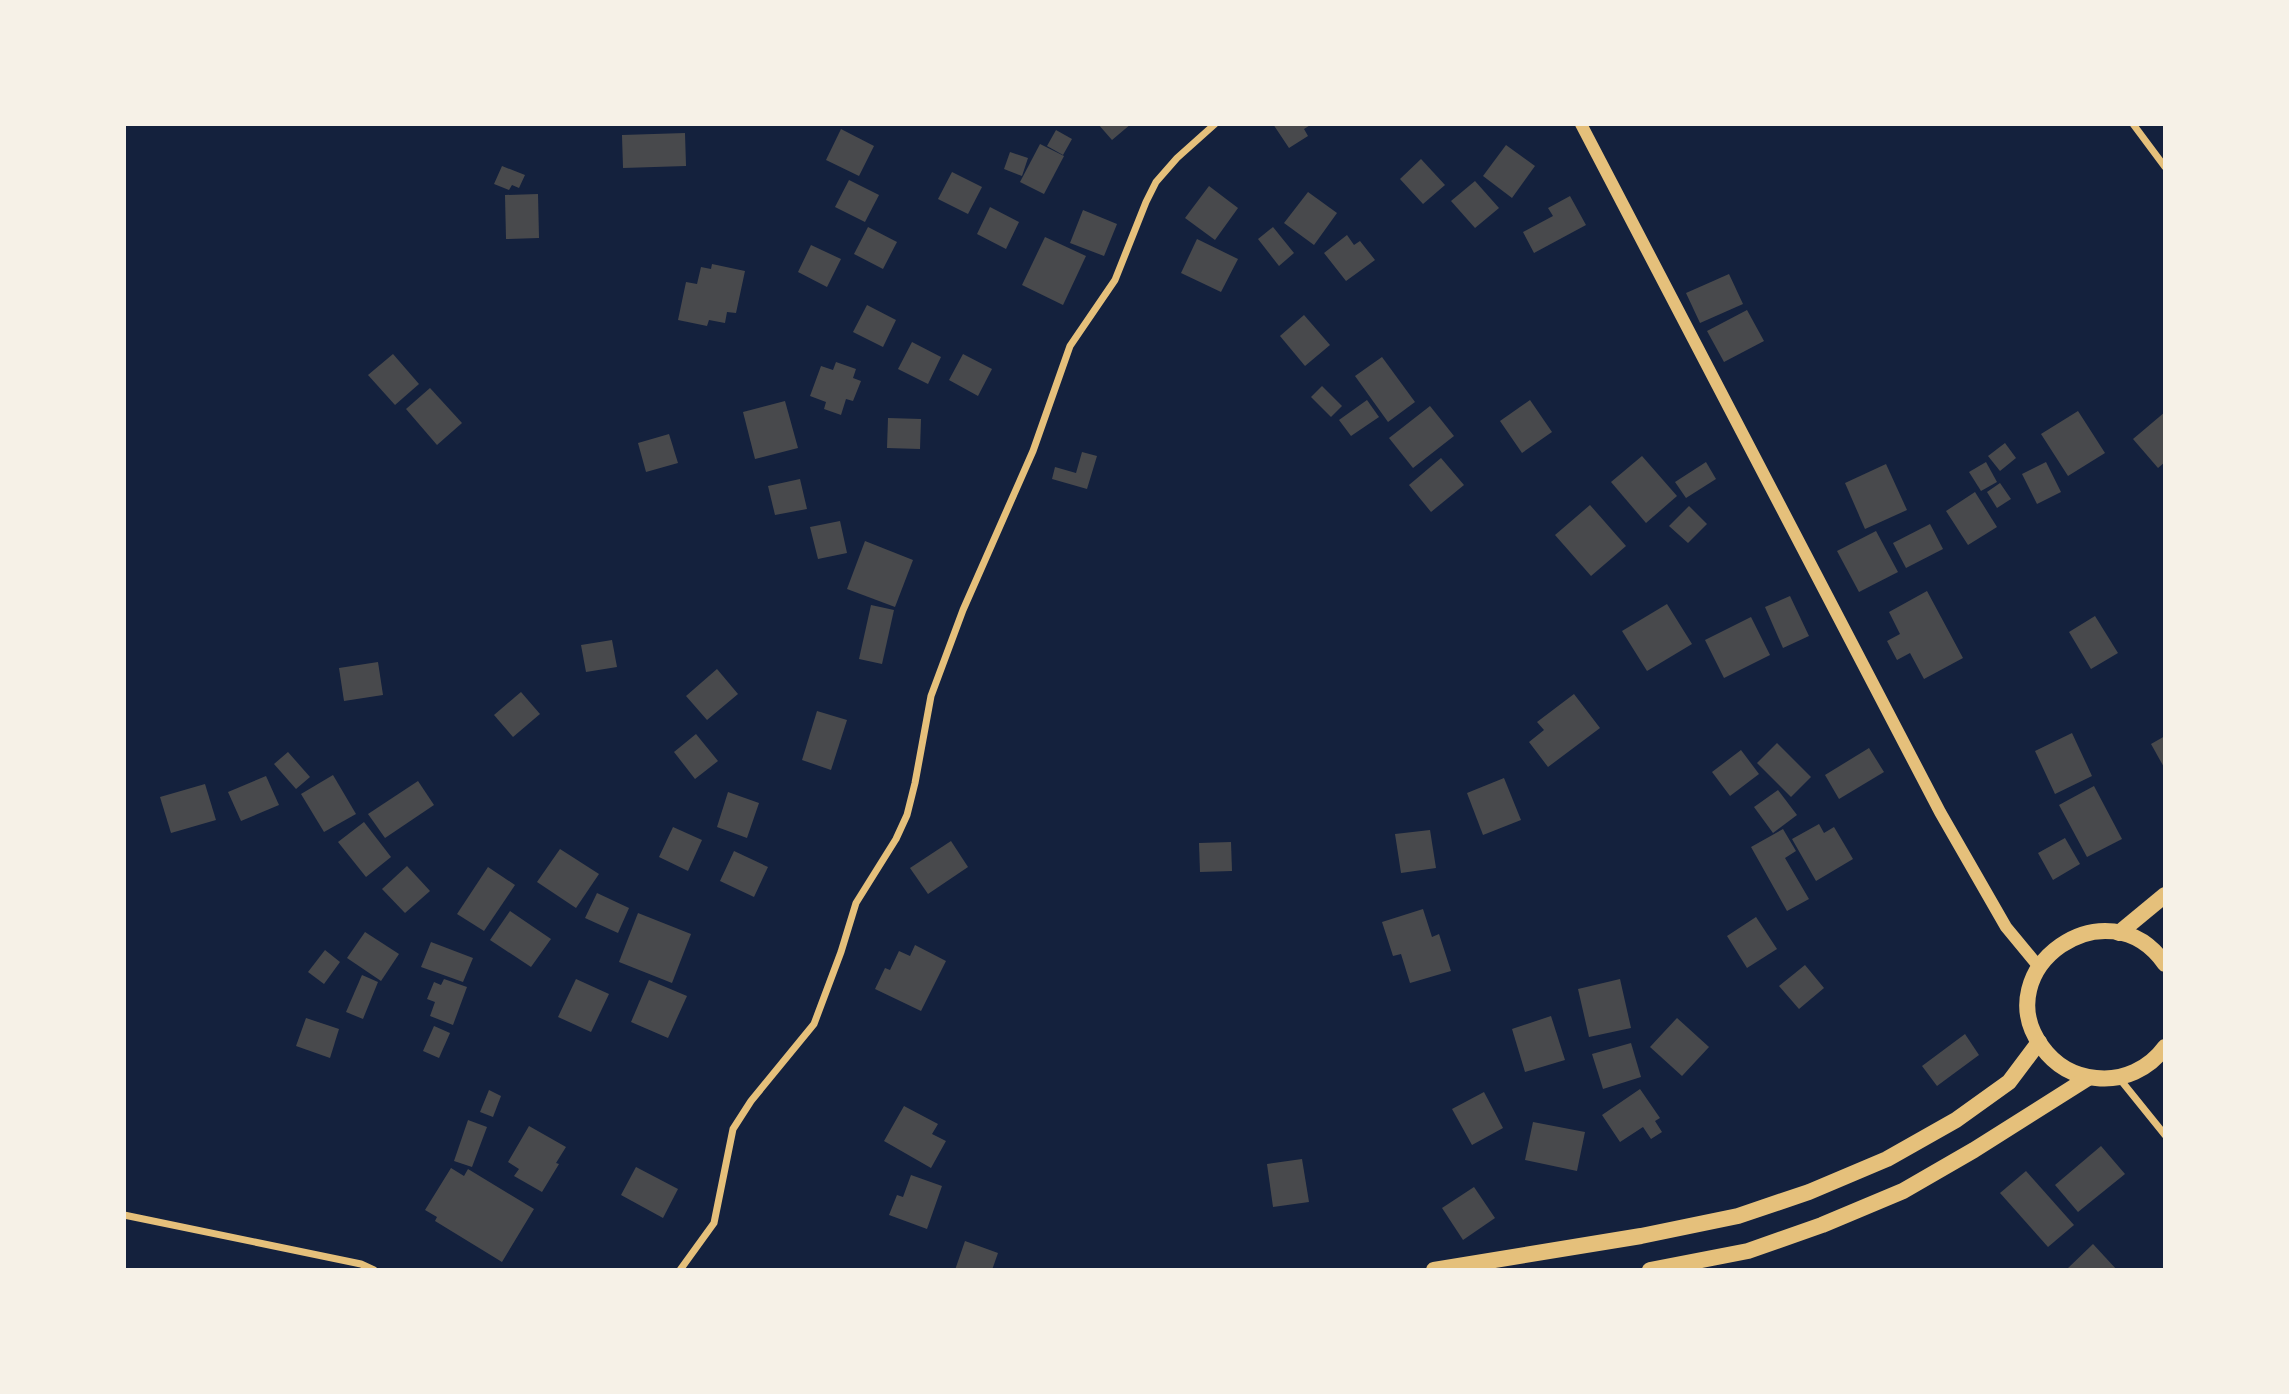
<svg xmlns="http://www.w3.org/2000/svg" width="2289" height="1394" font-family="'Sofia Sans Condensed',sans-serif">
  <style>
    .building { fill: #48494c }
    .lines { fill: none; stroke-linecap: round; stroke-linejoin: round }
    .minor { stroke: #e5c07b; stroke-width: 7 }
    .tertiary { stroke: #e5c07b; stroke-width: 12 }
    .trunk { stroke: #e5c07b; stroke-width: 16 }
  </style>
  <rect width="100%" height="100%" fill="#14213d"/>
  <g class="building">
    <path d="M1098,124H1131L1112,140Z"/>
    <path d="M1273,124H1312L1304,129L1308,136L1289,148Z"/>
    <path d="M841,129L874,146L859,176L826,160Z"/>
    <path d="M1056,130L1072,139L1063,155L1047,146Z"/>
    <path d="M685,133L686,166L623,168L622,135Z"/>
    <path d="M1040,144L1064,156L1044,194L1020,182Z"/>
    <path d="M1506,145L1535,166L1512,198L1483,176Z"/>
    <path d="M1010,152L1028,158L1022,176L1004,169Z"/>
    <path d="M1421,159L1445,185L1423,204L1400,179Z"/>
    <path d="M502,166L525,175L519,188L512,185L509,190L494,184Z"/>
    <path d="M952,172L982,187L968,214L938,199Z"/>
    <path d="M849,180L879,195L865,222L835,207Z"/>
    <path d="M1475,181L1499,208L1475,228L1451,201Z"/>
    <path d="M1209,186L1238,208L1215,240L1185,218Z"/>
    <path d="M1308,192L1337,213L1314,245L1284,223Z"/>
    <path d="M538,194L539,238L506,239L505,195Z"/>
    <path d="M1570,196L1586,225L1534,253L1523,232L1553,216L1548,208Z"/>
    <path d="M990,207L1019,222L1006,249L977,234Z"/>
    <path d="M1083,210L1117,224L1104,256L1070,243Z"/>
    <path d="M868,227L897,242L883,269L854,254Z"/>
    <path d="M1273,227L1294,253L1279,266L1258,239Z"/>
    <path d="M1347,235L1354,245L1360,241L1375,260L1346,281L1324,253Z"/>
    <path d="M1045,237L1086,256L1063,305L1022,285Z"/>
    <path d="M1197,239L1238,259L1221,292L1181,273Z"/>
    <path d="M811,245L841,259L827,287L798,272Z"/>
    <path d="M712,264L745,271L736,313L727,312L725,323L709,320L707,326L678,320L686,282L697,284L701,267L711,269Z"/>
    <path d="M1729,274L1743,304L1700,323L1686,293Z"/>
    <path d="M867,305L896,320L883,347L853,332Z"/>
    <path d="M1747,310L1764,341L1724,362L1707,331Z"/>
    <path d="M1304,315L1330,345L1305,366L1280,336Z"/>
    <path d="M912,342L941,357L928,384L898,369Z"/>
    <path d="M393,354L419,384L395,405L368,375Z"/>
    <path d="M963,354L992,369L978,396L949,380Z"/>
    <path d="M1382,357L1415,402L1388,422L1355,376Z"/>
    <path d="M836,362L856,369L853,378L861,381L853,401L846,399L841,415L824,409L826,402L810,396L821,366L833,370Z"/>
    <path d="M1322,386L1342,406L1331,417L1311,397Z"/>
    <path d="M430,388L462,423L437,445L406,409Z"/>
    <path d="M1367,400L1379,417L1351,436L1339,420Z"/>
    <path d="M1530,400L1552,432L1522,453L1500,421Z"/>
    <path d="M785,401L798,448L755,459L743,412Z"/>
    <path d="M1430,406L1454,436L1413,468L1389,438Z"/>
    <path d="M2078,411L2105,453L2068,476L2041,434Z"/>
    <path d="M2165,412V462L2158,468L2133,439Z"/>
    <path d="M888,418L921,419L920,449L887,448Z"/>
    <path d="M669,434L678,463L646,472L638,443Z"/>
    <path d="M2005,443L2016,458L2000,471L1988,456Z"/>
    <path d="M1082,452L1097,456L1087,489L1052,479L1055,467L1076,473Z"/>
    <path d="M1642,456L1677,496L1646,523L1611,482Z"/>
    <path d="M1441,458L1464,485L1431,512L1409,485Z"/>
    <path d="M1706,462L1716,479L1686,498L1675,482Z"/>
    <path d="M1986,462L1997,482L1981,491L1969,472Z"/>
    <path d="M2046,462L2061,492L2037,504L2022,474Z"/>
    <path d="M1886,464L1907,510L1865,529L1845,483Z"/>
    <path d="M800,479L807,509L775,515L768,486Z"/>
    <path d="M2000,483L2011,499L1997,508L1987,492Z"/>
    <path d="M1975,492L1997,527L1968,545L1946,511Z"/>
    <path d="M1590,505L1626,546L1591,576L1555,535Z"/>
    <path d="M1689,506L1707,524L1688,543L1669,526Z"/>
    <path d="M840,521L847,553L818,559L810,527Z"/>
    <path d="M1930,524L1943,549L1906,568L1893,543Z"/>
    <path d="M1876,531L1898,572L1859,592L1837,551Z"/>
    <path d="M865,541L913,560L895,607L847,589Z"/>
    <path d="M1927,591L1963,658L1924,679L1910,653L1897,660L1887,641L1900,634L1889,612Z"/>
    <path d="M1790,596L1809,636L1783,648L1765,607Z"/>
    <path d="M1667,604L1692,644L1647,671L1622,631Z"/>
    <path d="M871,605L894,610L882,664L859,659Z"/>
    <path d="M2095,616L2118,653L2091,669L2069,632Z"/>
    <path d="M1751,617L1770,655L1724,678L1705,640Z"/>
    <path d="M612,640L617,667L586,672L581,645Z"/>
    <path d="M378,662L383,695L344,701L339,668Z"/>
    <path d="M717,669L738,694L707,720L686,696Z"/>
    <path d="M521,692L540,714L513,737L494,715Z"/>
    <path d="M1574,694L1600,728L1548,767L1529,742L1544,730L1537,722Z"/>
    <path d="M817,711L847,720L831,770L802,760Z"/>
    <path d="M2072,733L2092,776L2055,794L2035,751Z"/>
    <path d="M696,734L718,761L695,779L674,752Z"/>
    <path d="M2165,736V769L2151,744Z"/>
    <path d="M1777,743L1811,777L1791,797L1757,763Z"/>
    <path d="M1869,748L1884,772L1839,799L1825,775Z"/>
    <path d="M1741,750L1759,774L1730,796L1712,772Z"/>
    <path d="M288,752L310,777L296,789L274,764Z"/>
    <path d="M333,775L356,814L324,832L301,794Z"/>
    <path d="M266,776L279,805L241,821L228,792Z"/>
    <path d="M1504,778L1521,820L1483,835L1467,793Z"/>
    <path d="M418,781L434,805L385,838L368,814Z"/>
    <path d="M205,784L216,820L171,833L160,797Z"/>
    <path d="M2094,786L2122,839L2087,857L2059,805Z"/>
    <path d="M1778,790L1797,815L1773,833L1754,807Z"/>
    <path d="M728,792L759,803L747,838L717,827Z"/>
    <path d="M364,822L391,857L366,877L338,842Z"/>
    <path d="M1819,824L1824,833L1834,827L1853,859L1816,881L1792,839Z"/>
    <path d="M673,827L702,840L688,871L659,857Z"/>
    <path d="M1783,829L1796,851L1785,858L1809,899L1787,911L1751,847Z"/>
    <path d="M1430,830L1436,868L1401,873L1395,834Z"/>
    <path d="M2065,838L2080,864L2053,880L2038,853Z"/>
    <path d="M951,841L968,867L928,894L910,868Z"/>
    <path d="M1231,842L1232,871L1200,872L1199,843Z"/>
    <path d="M560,849L599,874L576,908L537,882Z"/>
    <path d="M734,851L768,867L754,897L720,881Z"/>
    <path d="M407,866L430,891L405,913L382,889Z"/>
    <path d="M488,867L515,885L484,931L457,914Z"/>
    <path d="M597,893L629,908L618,933L585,918Z"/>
    <path d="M1423,909L1432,937L1439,934L1451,971L1410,983L1401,954L1393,956L1382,922Z"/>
    <path d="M510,911L551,939L531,967L490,940Z"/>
    <path d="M638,913L691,934L672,983L619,962Z"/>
    <path d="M1756,917L1777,949L1747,968L1727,936Z"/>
    <path d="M365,932L399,954L381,981L347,958Z"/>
    <path d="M431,942L473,958L463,982L421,967Z"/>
    <path d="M915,945L946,961L921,1011L875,989L885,968L890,970L899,951L910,956Z"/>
    <path d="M325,950L340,962L324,984L308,972Z"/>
    <path d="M1805,965L1824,988L1799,1009L1779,986Z"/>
    <path d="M362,975L378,982L363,1019L346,1012Z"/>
    <path d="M444,979L467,987L453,1025L430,1016L435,1002L427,999L434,982L441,985Z"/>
    <path d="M576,979L609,994L591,1032L558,1017Z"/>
    <path d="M1620,979L1631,1028L1589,1037L1578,989Z"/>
    <path d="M649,980L687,996L668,1038L631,1022Z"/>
    <path d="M1551,1016L1565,1060L1525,1072L1512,1029Z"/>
    <path d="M306,1018L339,1029L330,1058L296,1046Z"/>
    <path d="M1677,1018L1709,1047L1682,1076L1650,1047Z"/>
    <path d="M434,1026L450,1033L439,1058L423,1051Z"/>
    <path d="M1965,1034L1979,1055L1937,1086L1922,1066Z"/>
    <path d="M1631,1043L1641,1077L1603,1089L1592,1054Z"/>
    <path d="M1640,1089L1660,1118L1655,1121L1662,1132L1651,1139L1643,1127L1620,1142L1602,1115Z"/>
    <path d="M489,1090L501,1096L493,1117L480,1112Z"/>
    <path d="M1484,1092L1503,1128L1472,1145L1452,1109Z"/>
    <path d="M904,1106L938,1124L932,1134L946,1141L931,1168L884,1141Z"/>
    <path d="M468,1120L487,1127L472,1167L454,1161Z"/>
    <path d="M1533,1122L1585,1132L1577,1171L1525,1160Z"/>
    <path d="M529,1126L566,1147L556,1163L559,1164L542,1192L514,1176L519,1169L508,1162Z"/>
    <path d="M2101,1146L2125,1174L2078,1212L2055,1185Z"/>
    <path d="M1302,1159L1309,1202L1273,1207L1267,1164Z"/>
    <path d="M636,1167L678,1189L663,1218L621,1195Z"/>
    <path d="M451,1168L464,1176L468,1169L534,1209L502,1262L435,1221L437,1217L425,1210Z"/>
    <path d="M2026,1171L2074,1225L2048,1247L2000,1193Z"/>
    <path d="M911,1175L942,1186L927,1229L889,1215L897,1195L903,1197Z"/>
    <path d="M1474,1187L1495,1218L1463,1240L1442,1208Z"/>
    <path d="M965,1241L998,1253L992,1270H955Z"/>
    <path d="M2093,1244L2117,1270H2066Z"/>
  </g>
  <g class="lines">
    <g class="minor">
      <path d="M2133,124L2165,167"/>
      <path d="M2119,1078L2165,1135"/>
      <path d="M124,1215L361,1264L374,1270"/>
      <path d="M680,1270L714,1223L733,1129L751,1101L814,1024L841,952L856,903L896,839L907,815L915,783L931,696L963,610L1033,451L1070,346L1115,280L1146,202L1156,182L1177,158L1215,124"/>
    </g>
    <path class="tertiary" d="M1581,124L1940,812L2006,927L2039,967"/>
    <g class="trunk">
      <path d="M2119,933L2165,895"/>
      <path d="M2165,964C2108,882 1985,969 2042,1047C2055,1065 2074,1076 2096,1078C2123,1081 2149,1069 2165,1047"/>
      <path d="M1434,1270L1641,1236L1738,1216L1809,1192L1887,1159L1956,1120L2009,1082L2039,1042"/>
      <path d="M1650,1270L1748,1251L1822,1225L1903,1191L1974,1150L2088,1078"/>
    </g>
  </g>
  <rect width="2289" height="1394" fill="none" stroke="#f6f1e7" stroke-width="252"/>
</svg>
